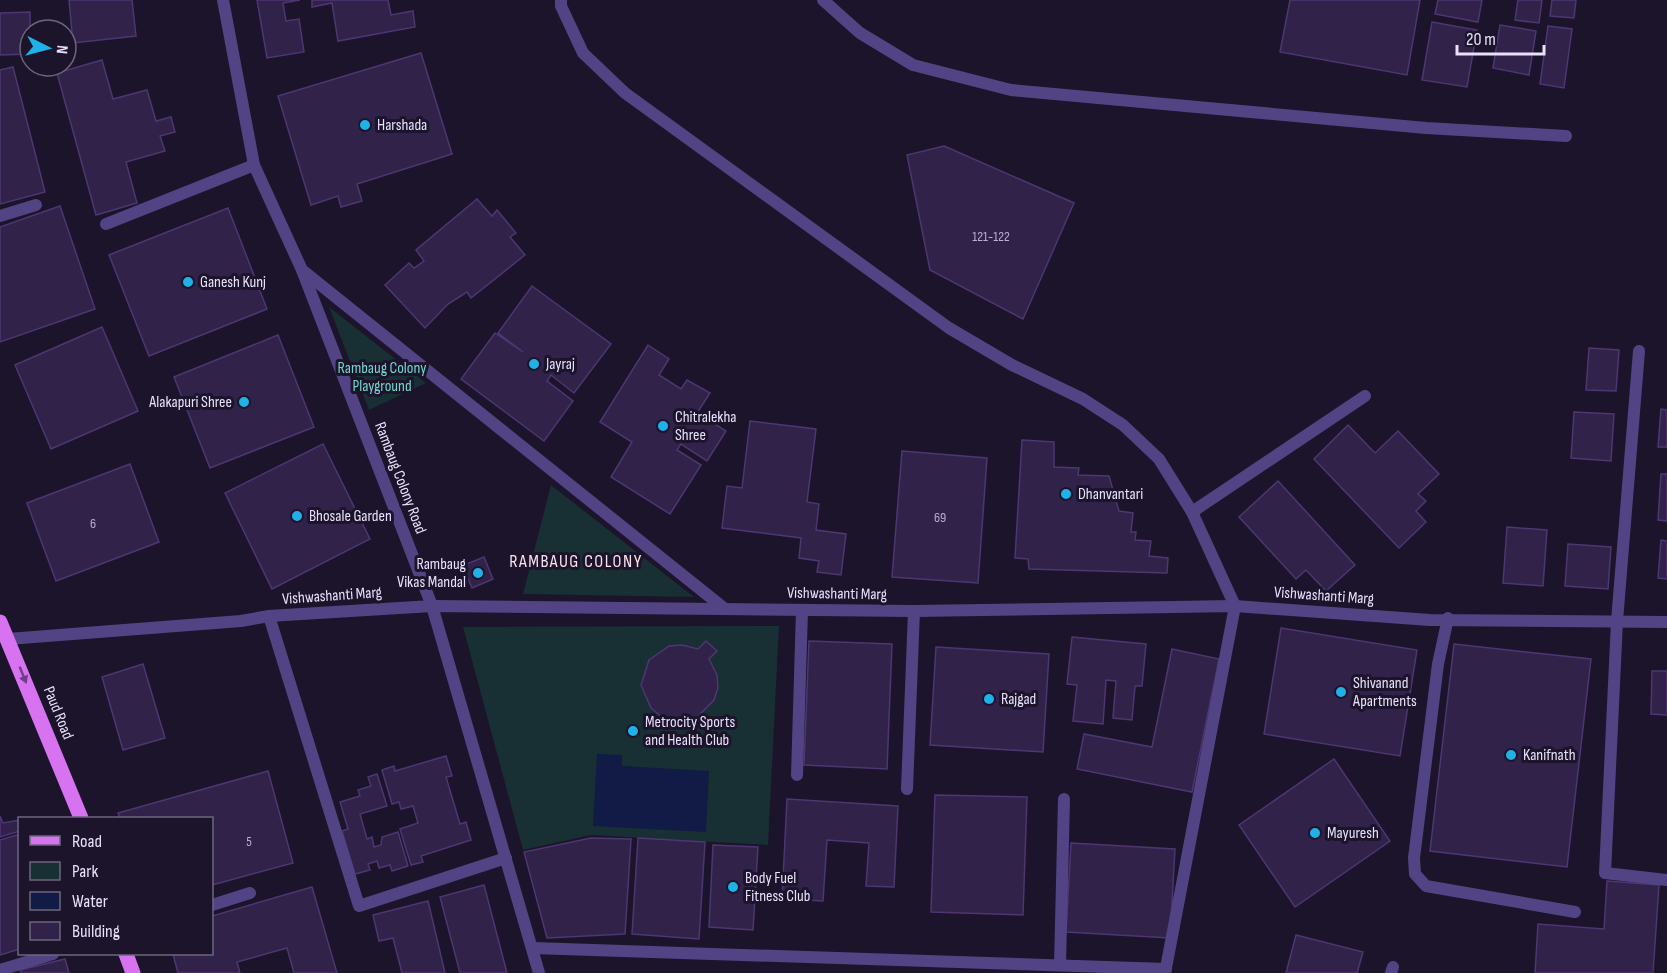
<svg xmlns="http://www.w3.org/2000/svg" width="1667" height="973" font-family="'Sofia Sans Condensed',sans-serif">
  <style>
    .green { fill: #182f33 }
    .water { fill: #111b46 }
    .building { fill: #312249; stroke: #4d3672; stroke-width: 1.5 }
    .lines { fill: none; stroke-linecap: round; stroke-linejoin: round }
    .service { stroke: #524484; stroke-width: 12 }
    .minor { stroke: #524484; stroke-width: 12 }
    .tertiary { stroke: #524484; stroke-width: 12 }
    .primary { stroke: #d772f0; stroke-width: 15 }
    .oneway { fill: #703e83 }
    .poi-dot { fill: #20b1e8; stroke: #1c142a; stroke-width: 2 }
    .labels { text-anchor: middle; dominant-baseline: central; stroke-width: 6; stroke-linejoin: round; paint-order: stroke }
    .number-label { font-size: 14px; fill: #bab0cf }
    .poi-label { font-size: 16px; fill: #e8e0fc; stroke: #1c142a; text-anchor: start }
    .park-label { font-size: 16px; fill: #72d6ce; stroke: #1c142a }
    .street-label { font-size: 16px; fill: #e8e0fc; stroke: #1c142a }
    .neighbourhood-label { font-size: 18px; letter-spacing: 1.5px; fill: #fce2ee; stroke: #1c142a }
  </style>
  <rect width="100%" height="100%" fill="#1c142a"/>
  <g class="green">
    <path d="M329,307L426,383L369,410Z"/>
    <path d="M551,485L694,597L523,594Z"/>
    <path d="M779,626L768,845L591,835L523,850L463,627Z"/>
  </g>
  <path class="water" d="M597,754L622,755V766L709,771L706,832L593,826Z"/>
  <g class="building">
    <path d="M69,0H132L136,36L73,43Z"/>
    <path d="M257,0H300L283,3L286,21L299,19L304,52L267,58Z"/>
    <path d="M312,0H388L391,15L413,11L415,27L338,41L332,3L312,7Z"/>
    <path d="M1290,0H1420L1407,75L1280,52Z"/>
    <path d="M1438,0H1482L1478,22L1435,14Z"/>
    <path d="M1518,0H1542L1539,23L1515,20Z"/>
    <path d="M1552,0H1576L1574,18L1550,16Z"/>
    <path d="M30,12V54L0,55V13Z"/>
    <path d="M1432,22L1477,30L1467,87L1422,80Z"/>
    <path d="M1500,25L1536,31L1529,75L1493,68Z"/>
    <path d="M1548,26L1572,29L1564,88L1540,84Z"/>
    <path d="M421,53L452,154L357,184L362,201L341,207L338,196L311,205L278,96Z"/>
    <path d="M102,60L113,99L147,90L156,121L171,117L175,132L160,136L165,151L126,162L137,203L96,215L57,73Z"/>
    <path d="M13,67L45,192L0,204V70Z"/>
    <path d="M944,146L1074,203L1023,319L930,270L907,155Z"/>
    <path d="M477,199L492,216L497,210L516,233L510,237L525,255L471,298L467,292L448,304L425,328L385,285L409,263L414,268L424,261L416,250Z"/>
    <path d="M60,206L95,309L0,342V227Z"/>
    <path d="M228,208L267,309L149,356L109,255Z"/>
    <path d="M532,286L611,344L574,393L551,375L547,381L573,401L544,441L461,379L495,333L523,352L498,333Z"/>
    <path d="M102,327L138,411L51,449L15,365Z"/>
    <path d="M278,335L314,427L210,468L174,377Z"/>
    <path d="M648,345L669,359L659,375L681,389L687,380L710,393L697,413L726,431L707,461L681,444L677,450L701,465L670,514L611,477L632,442L600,422Z"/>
    <path d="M1589,348L1619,350L1616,391L1586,390Z"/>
    <path d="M1661,409L1667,410V447H1658Z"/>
    <path d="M1574,412L1614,414L1611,461L1571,458Z"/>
    <path d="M750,421L816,429L807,502L819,504L816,530L846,534L841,575L817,572L819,561L799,558L801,538L722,528L727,486L742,488Z"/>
    <path d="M1348,425L1375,453L1398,431L1439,474L1418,494L1426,501L1416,511L1426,522L1399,548L1314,459Z"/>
    <path d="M1022,440L1054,442V467L1079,468L1078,475L1109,476L1119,511L1133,513L1131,532H1136L1135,540L1151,541L1149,556L1168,558L1167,573L1029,569L1028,559L1015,558Z"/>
    <path d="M323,444L370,539L272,589L225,493Z"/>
    <path d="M902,451L987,458L978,583L892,577Z"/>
    <path d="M130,464L159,542L56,581L27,503Z"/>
    <path d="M1661,474H1667V521L1658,520Z"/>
    <path d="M1278,481L1355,565L1326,591L1306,570L1296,579L1239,517Z"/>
    <path d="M1507,527L1547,530L1543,586L1503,583Z"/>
    <path d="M1661,540L1667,541V579L1658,578Z"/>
    <path d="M1568,544L1611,547L1608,589L1565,586Z"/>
    <path d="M484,557L493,579L472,588L462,566Z"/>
    <path d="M1281,628L1417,650L1400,756L1264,734Z"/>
    <path d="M1072,637L1146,644L1142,686H1135L1132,720L1113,718L1116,681L1106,680L1103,724L1073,721L1077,685L1067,684Z"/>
    <path d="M706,641L717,651L709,659L717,675L718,688L714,700L697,717L685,721L661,716L651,708L641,685L649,660L669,646L682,645L698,649Z"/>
    <path d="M809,641L892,644L887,769L804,765Z"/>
    <path d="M1454,644L1591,659L1567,867L1430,851Z"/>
    <path d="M936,647L1049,654L1043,752L930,745Z"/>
    <path d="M1172,649L1219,659L1192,792L1077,769L1084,734L1152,747Z"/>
    <path d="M143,664L165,738L123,750L102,677Z"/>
    <path d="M1652,671H1667V715L1651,714Z"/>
    <path d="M446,756L452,776L446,777L460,824L466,822L471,840L421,856L423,862L411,865L400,829L418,823L413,806L401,809L399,802L392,804L382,770L394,766L395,771Z"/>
    <path d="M1334,759L1390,841L1295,907L1239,825Z"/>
    <path d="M268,771L293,863L212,885V818H120L118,813Z"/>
    <path d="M377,774L387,806L360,814L367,839L372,837L374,847L381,845L382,837L398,832L408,866L392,871L390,865L379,868L377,861L368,864L370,870L355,874L342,831L348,829L340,802L360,796L358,790L371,786L368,777Z"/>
    <path d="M935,795L1027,797L1023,915L931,912Z"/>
    <path d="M787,799L898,806L894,887L866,886L869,843L827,840L823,901L782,899Z"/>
    <path d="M0,816L3,823L20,820V831L0,837Z"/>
    <path d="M20,834V949L0,955V840Z"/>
    <path d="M591,838L631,839L625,934L547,938L524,852Z"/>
    <path d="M638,838L705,842L699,939L632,934Z"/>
    <path d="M1071,843L1175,849L1170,938L1066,932Z"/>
    <path d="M713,845L758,847L753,930L709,927Z"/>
    <path d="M1607,881L1659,885L1653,973H1535L1538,924L1604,929Z"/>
    <path d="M484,885L507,973H460L440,897Z"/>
    <path d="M312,887L337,973H294L287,948L237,962L240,973H178L173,954H212V916Z"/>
    <path d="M428,901L445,973H402L393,938L379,941L373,915Z"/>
    <path d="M1296,935L1363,952L1357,973H1286Z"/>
    <path d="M65,959L69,973H21L20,970Z"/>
  </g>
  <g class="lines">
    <g class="service">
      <path d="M106,224L254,165"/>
      <path d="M1448,618L1438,664L1414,858L1415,874L1426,886L1575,912"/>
      <path d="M1617,621L1605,873L1667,880"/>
      <path d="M797,775L802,610"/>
      <path d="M907,789L914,611"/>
      <path d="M212,905L250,893"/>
      <path d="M1060,965L1064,799"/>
      <path d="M0,970L53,954"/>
      <path d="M1391,973L1393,967"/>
    </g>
    <g class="minor">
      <path d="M561,0V6L583,53L625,93L949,328L1012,365L1083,399L1123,425L1159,459L1192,512L1235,606L1165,973"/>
      <path d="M823,0L860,33L913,65L1011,90L1426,128L1566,136"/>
      <path d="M0,216L36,205"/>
      <path d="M302,270L725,609"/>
      <path d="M1192,512L1365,396"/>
      <path d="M269,616L359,906L506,858"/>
      <path d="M1617,621L1639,351"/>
      <path d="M533,948L1166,969"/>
      <path d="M539,973L432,606L914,611L1235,606L1430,620L1667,622"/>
    </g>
    <path class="tertiary" d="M8,639L241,621L269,616L432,606L302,270L254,165L223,0"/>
    <g class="primary">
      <path d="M0,622L81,818"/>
      <path d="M126,954L133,973"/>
    </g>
  </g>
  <defs><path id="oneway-solid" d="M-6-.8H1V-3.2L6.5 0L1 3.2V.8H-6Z" transform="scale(1.5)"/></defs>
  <use class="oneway" href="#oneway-solid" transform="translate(23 675) rotate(68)"/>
  <g class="poi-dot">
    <circle cx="365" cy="125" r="6"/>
    <circle cx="188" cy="282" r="6"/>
    <circle cx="534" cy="364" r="6"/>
    <circle cx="244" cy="402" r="6"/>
    <circle cx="663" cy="426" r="6"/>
    <circle cx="1066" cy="494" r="6"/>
    <circle cx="297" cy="516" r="6"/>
    <circle cx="478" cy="573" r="6"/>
    <circle cx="1341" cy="692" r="6"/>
    <circle cx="989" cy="699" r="6"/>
    <circle cx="633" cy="731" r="6"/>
    <circle cx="1511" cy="755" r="6"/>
    <circle cx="1315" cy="833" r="6"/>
    <circle cx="733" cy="887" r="6"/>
  </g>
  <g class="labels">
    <g class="number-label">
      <text x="991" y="236">121-122</text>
      <text x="940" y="517">69</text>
      <text x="93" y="523">6</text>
      <text x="249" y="841">5</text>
    </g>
    <g class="poi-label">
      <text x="377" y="125">Harshada</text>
      <text x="200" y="282">Ganesh Kunj</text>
      <text x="546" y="364">Jayraj</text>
      <text x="232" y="402" text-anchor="end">Alakapuri Shree</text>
      <text x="675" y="417">Chitralekha<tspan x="675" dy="18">Shree</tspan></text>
      <text x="1078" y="494">Dhanvantari</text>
      <text x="309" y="516">Bhosale Garden</text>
      <text x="466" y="564" text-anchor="end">Rambaug<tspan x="466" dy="18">Vikas Mandal</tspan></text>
      <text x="1353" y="683">Shivanand<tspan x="1353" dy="18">Apartments</tspan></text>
      <text x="1001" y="699">Rajgad</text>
      <text x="645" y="722">Metrocity Sports<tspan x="645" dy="18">and Health Club</tspan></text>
      <text x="1523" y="755">Kanifnath</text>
      <text x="1327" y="833">Mayuresh</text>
      <text x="745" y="878">Body Fuel<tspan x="745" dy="18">Fitness Club</tspan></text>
    </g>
    <g class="park-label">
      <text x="382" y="368">Rambaug Colony<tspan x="382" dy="18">Playground</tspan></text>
    </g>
    <g class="street-label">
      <text transform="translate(400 478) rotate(69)">Rambaug Colony Road</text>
      <text transform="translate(837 594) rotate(1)">Vishwashanti Marg</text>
      <text transform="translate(332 596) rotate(-4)">Vishwashanti Marg</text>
      <text transform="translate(1324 596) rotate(4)">Vishwashanti Marg</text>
      <text transform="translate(58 713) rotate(68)">Paud Road</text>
    </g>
    <g class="neighbourhood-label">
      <text x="576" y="561">RAMBAUG COLONY</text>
    </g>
  </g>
  <rect x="18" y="817" width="195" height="138" fill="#1c142a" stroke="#6e667e" stroke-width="1.5"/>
  <rect x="30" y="836" width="30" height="9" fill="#d772f0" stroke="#6e667e" stroke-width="1.5"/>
  <text x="72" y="847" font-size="18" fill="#e8e0fc">Road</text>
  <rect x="30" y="862" width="30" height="18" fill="#182f33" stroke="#6e667e" stroke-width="1.5"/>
  <text x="72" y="877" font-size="18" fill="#e8e0fc">Park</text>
  <rect x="30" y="892" width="30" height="18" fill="#111b46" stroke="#6e667e" stroke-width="1.5"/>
  <text x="72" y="907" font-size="18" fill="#e8e0fc">Water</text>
  <rect x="30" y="922" width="30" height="18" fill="#312249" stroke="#6e667e" stroke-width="1.5"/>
  <text x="72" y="937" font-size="18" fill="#e8e0fc">Building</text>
  <g transform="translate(48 48) rotate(96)"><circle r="28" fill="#1c142a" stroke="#6e667e" stroke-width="1.5"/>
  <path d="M0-4.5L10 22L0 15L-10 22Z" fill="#20b1e8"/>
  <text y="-9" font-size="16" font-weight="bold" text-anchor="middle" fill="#e8e0fc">N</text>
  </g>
  <path d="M1457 45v9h87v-9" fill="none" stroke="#e8e0fc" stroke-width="3"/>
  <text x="1466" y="45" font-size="18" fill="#e8e0fc" stroke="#1c142a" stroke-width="4.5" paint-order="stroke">20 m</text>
</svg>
